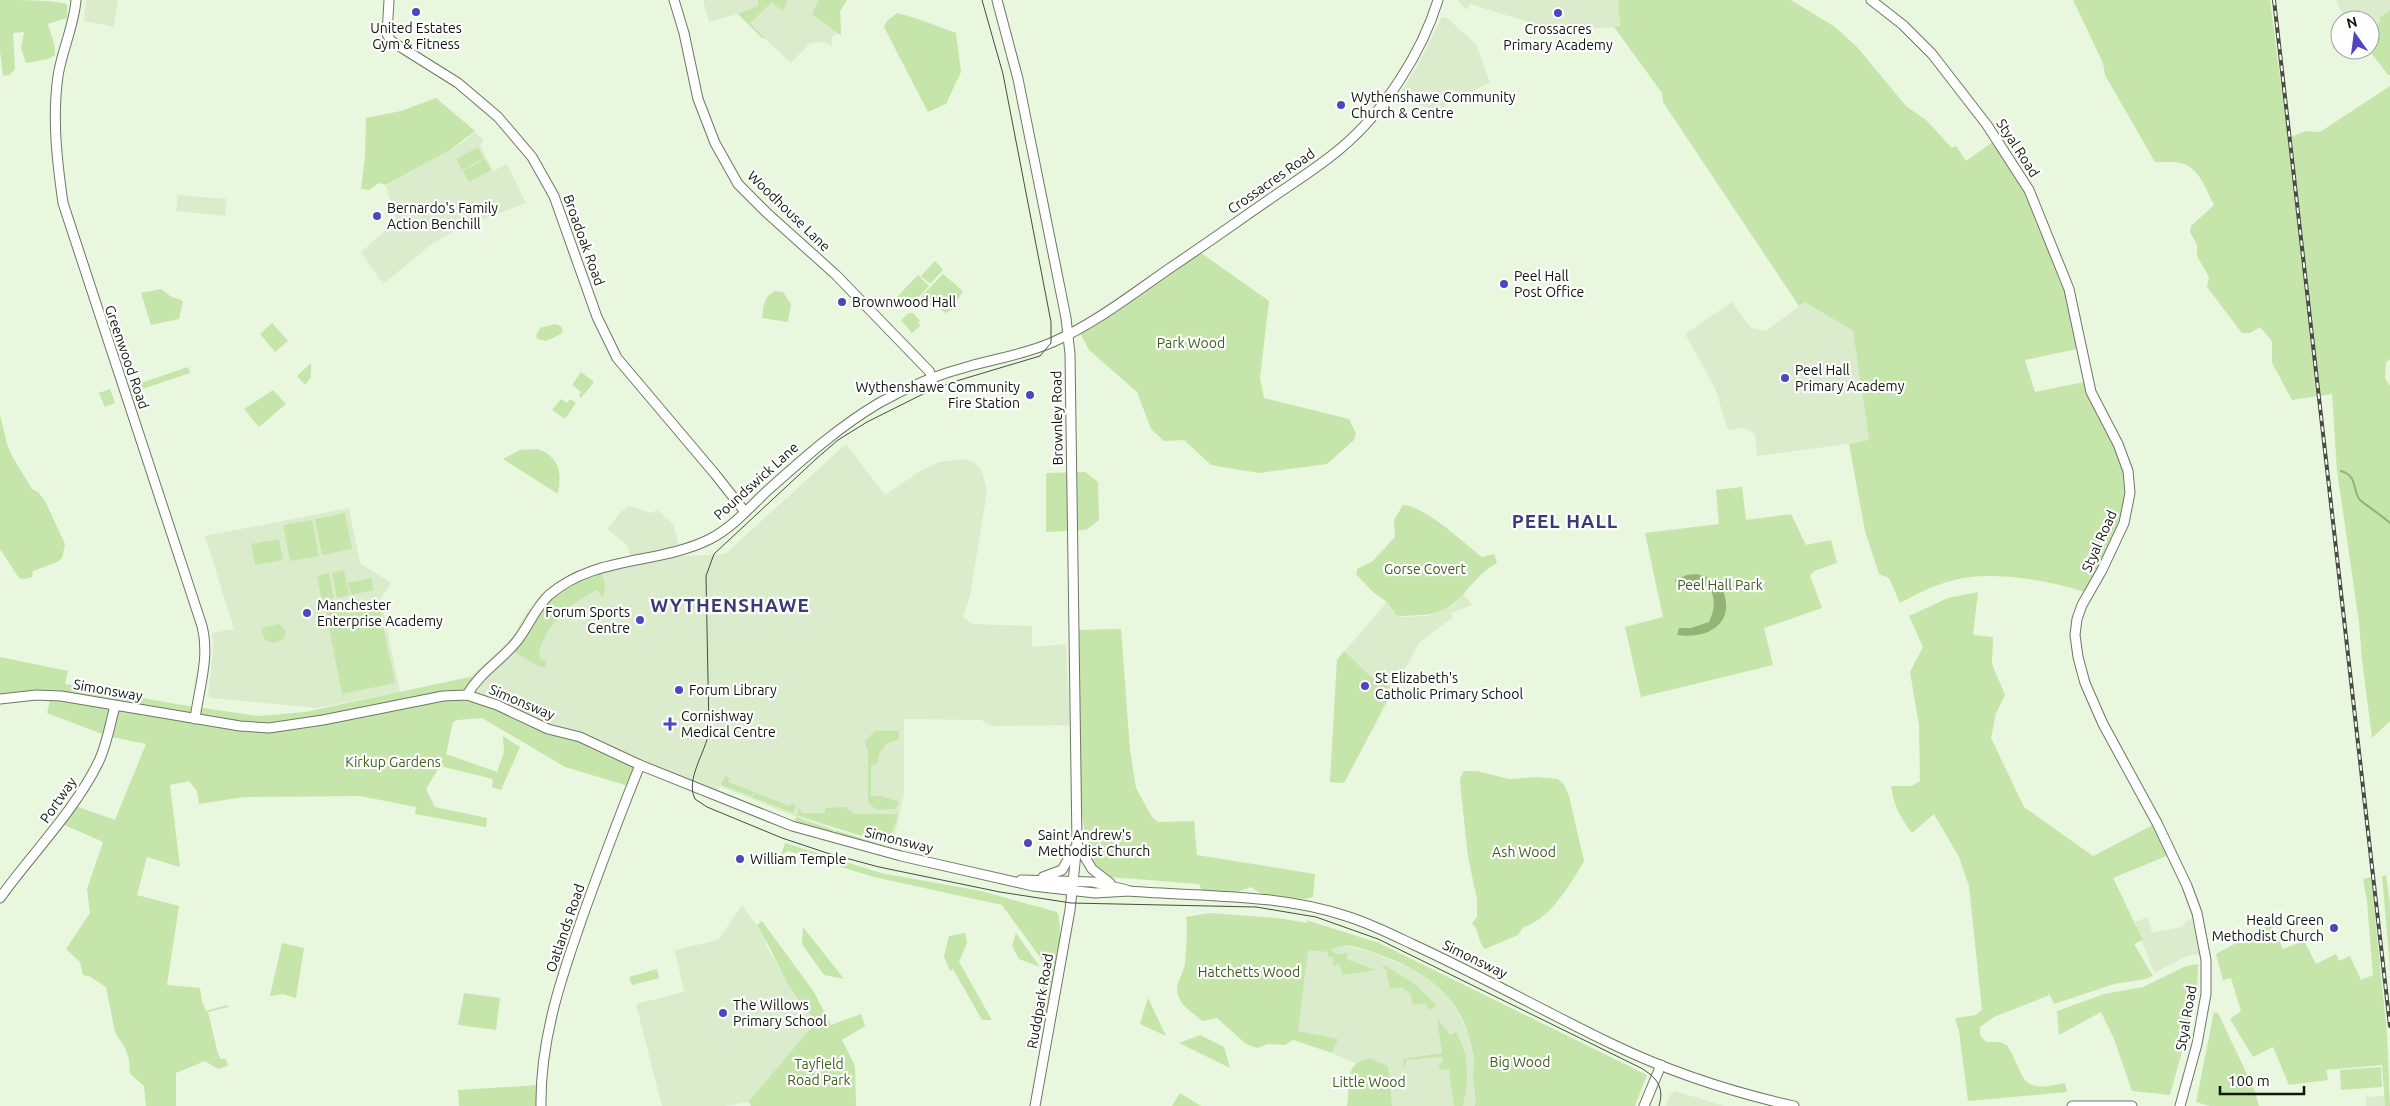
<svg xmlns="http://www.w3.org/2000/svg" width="2390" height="1106" font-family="Ubuntu,sans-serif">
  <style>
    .built { fill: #dbeccd }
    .green { fill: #c5e5aa }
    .water { fill: #93b474 }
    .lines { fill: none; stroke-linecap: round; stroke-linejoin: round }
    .stream { stroke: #93b474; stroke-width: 2 }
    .secondary-casing { stroke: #6d7963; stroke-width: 11 }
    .secondary { stroke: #fff; stroke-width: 9 }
    .tram { stroke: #474d41; stroke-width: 1 }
    .rail-casing { stroke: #474d41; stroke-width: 4 }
    .rail { stroke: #fefefe; stroke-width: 2; stroke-dasharray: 5.5; stroke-linecap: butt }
    .poi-dot { fill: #5045bc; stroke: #fefefe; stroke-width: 2 }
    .labels { text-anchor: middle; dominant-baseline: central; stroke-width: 4.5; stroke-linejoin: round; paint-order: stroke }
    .poi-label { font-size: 14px; fill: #10140c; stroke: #fefefe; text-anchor: start }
    .street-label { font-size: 14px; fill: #10140c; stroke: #fefefe }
    .park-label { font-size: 14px; fill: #3f5e1c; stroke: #fefefe }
    .district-label { font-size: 19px; font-weight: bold; letter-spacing: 1px; fill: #3a3a76; stroke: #fefefe }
  </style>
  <rect width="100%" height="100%" fill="#e9f7de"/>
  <g class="built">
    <path d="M86,0H118L114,27L84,21Z"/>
    <path d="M703,0H758L759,6L772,0H847L840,11L841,35L836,34L831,38L832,46L824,42L810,43L791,63L738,14L709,22Z"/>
    <path d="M1457,0H1618L1620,27L1578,29L1538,25L1470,4L1467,10Z"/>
    <path d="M2336,0H2390V75L2369,50L2370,20H2345Z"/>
    <path d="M1442,17L1447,18L1476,44L1490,82L1444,107L1443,113L1398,97L1417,66Z"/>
    <path d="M475,132L478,136L484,139L480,146L493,171L507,164L526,203L458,229L433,243L383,284L361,252L396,221L386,186L462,143Z"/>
    <path d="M178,195L227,199L225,216L176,211Z"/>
    <path d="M1732,302L1751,328L1766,331L1805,302L1853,331L1869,441L1757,456L1755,434L1743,427L1728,430L1715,388L1685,334Z"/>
    <path d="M846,444L885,495L920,471L939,462L965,459L975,463L982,471L987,492L970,596L963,617L973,624L1032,626V647L1066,644L1070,725L991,726L981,720L904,719V793L893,845L794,816L720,786L715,795L467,695L476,679L470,677L511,639L529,608L536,615L594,572L667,557L725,554Z"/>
    <path d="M629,506L651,513L657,510L673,524L680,550L631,556L626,544L607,529L622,511Z"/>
    <path d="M349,508L360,563L391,583L381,598L400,692L316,708L211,698L208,695L213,650L212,633L234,629L205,536Z"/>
    <path d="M1463,594L1472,605L1450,613L1453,617L1419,643L1344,783L1330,782L1337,660L1387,602L1392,611L1402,617L1428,616L1453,606Z"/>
    <path d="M742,905L765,937L766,945L789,986L816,1022L748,1102L724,1106H662L636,1004L684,992L675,950L718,940Z"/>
    <path d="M2148,917L2152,933L2182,927L2186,921L2192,919L2200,954L2189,955L2154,973L2135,922Z"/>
    <path d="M1306,939L1365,950L1420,972L1440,987L1453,1003L1469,1034L1474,1063L1475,1106H1364L1362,1066L1332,1053L1294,1029Z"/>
    <path d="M1675,1091L1724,1106H1666L1670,1095Z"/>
    <path d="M2384,1096L2385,1106H2366V1097Z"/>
  </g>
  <g class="green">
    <path d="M0,0C17,0 54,0 67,4V18L48,24L55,47V55L48,59L26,63L21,48L24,32L13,33L15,69L9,75L3,76L0,51Z"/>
    <path d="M758,0H788L782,11L772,2L750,23L764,37L763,39L738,14L758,6Z"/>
    <path d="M819,0H847L840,11L841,35L812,14Z"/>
    <path d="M1618,0H1791L1835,27L1857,47L1906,106L1926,120L1952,148L1956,146L1966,161L1994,141L2025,188L2066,290L2077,349L2025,360L2035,392L2084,382C2090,396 2096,411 2102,425C2108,436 2116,447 2121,459C2139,505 2105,553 2084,592C2048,580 1990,570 1954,580C1934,585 1917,594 1900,603L1889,578L1879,574L1865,531L1849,444L1869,440L1853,331L1805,302L1799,306L1663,102L1662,93L1614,27L1620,26Z"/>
    <path d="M2073,0H2270L2288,138L2306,131L2320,132L2390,86V359L2386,363L2385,378L2390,386V721L2372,738L2362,660L2359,622L2337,471L2332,394L2292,400L2272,363V341L2260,327L2250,333H2242L2207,287L2209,277L2197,256V245L2190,232L2191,226L2214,205C2206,190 2199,166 2180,163C2172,161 2163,163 2155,162L2105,75L2103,63Z"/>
    <path d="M2390,10V75H2388L2369,50L2370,29L2381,22L2379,18Z"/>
    <path d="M897,13L915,18L956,33L961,72L946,104L928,112L884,27L887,21Z"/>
    <path d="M436,98L475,131L450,150L386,185L379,183L369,190L361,189L365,157L366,118L401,111Z"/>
    <path d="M478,147L484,158L462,170L456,159Z"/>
    <path d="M485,159L491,170L469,182L463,171Z"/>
    <path d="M1197,250L1269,301L1260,378L1264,398L1349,419L1356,433L1354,440L1327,464L1259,473L1211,465L1184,440L1164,441L1151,429L1137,392L1089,350L1079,331Z"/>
    <path d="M935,261L943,270L930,284L921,276Z"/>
    <path d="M943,274L963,291L952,310L945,313L935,304L932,307L921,297Z"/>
    <path d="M918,275L929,286L908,308L897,297Z"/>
    <path d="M161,289L170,296L183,301L179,319L151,325L141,293Z"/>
    <path d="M775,291L783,292L791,304L788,322L762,318C764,305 763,297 775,291Z"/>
    <path d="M909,313H913L920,321L918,323L921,325L912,333L901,320Z"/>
    <path d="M272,323L288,341L275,352L260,334Z"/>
    <path d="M555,324L561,326L563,331L561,334L546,341L537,339L536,336L540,328Z"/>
    <path d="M311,363V377L305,385L297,376Z"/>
    <path d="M188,367L190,373L127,394L126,388Z"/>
    <path d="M581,372L594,382L581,398L579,396L581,392L572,385Z"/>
    <path d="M110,389L115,403L105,407L99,393Z"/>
    <path d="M273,390L286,404L259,427L244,409Z"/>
    <path d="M561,399L567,403L570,399L576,403L565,419L552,410Z"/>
    <path d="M0,415L7,444L12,456L32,489L38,492L45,501L65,544L62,558L57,562L33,571L32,577L24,579L19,578L0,549Z"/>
    <path d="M537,449C559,456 562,472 558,494L503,459L520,450Z"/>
    <path d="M1085,472L1098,482L1099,520L1086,530L1046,532V473Z"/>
    <path d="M1742,487L1746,520L1791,514L1806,545L1831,540L1837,563L1814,571L1810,576L1822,608L1764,628L1773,665L1641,697L1625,627L1663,617L1645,533L1719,524L1716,490Z"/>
    <path d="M1403,505C1427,507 1462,542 1482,557L1494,554L1497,563C1464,581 1463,614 1420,615C1412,615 1404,617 1396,615L1387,602L1373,592L1356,574L1358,568L1372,562L1395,537L1394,520Z"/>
    <path d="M345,513L352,549L322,555L315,519Z"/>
    <path d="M312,520L319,556L290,561L283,525Z"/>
    <path d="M279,539L283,560L255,565L251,544Z"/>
    <path d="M344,570L349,595L337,598L332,573Z"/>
    <path d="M594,572L602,574L605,585L604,596L602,597L597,590C570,603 548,622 539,652L541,659L546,660V664L544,667H540L514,652L545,603L558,592Z"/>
    <path d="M329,573L334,598L322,601L317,576Z"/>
    <path d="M371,578L374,590L351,595L348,583Z"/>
    <path d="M1978,592L1973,635L1993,637L1992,664L2005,695L1996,713L1991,738L2024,807L2093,856L2153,825L2169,855L2113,878L2143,940L2134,944L2153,976L2145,979L2114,984L2054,1004L2050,995L1994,1017L1980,1027V1035L1986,1042H1999L2007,1045C2027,1078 2017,1094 2065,1083L2067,1092L1968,1101L1959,1031L1955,1018L1976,1015L1982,1010L1969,886L1959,857L1934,814L1912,833C1900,817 1894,806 1891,786H1912L1920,781L1919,725L1910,672L1923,647L1909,616L1948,598Z"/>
    <path d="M378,601L395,683L342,694L326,612Z"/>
    <path d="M280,624L286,632L283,640L274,643L265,640L261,628Z"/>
    <path d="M1121,629L1130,750L1136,788L1152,817L1158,822L1194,821L1197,855L1315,874L1313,897C1299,902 1275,898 1261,893C1257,892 1255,889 1251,887L1234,893L1202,890L1199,884L1110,877L1095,864L1087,845L1081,811L1073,630Z"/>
    <path d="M1344,651L1370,676L1393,689L1344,783L1330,782L1337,660Z"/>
    <path d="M0,657L68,671L65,684L176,704L258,716L305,712L470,677L476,679L467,694L640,765L632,784L625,785L565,767L482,718L458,720L453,722L446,754L497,772L504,752L503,736L520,747L501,790L492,787L493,779L440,766L426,789L435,807L487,818L486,827L415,814L416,807L360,796L244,797L199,804L197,791L189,781L170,785L180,867L147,857L137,895L179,906L167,985L200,988L202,1002L206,1011L227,1005L228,1007L208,1012L218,1054L221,1059H226L228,1066L218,1069L205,1061L176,1073V1106H146L144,1086L130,1074L129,1060L126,1050L115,1032L106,987L89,976L83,975L80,962L66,949L90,913L87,889L103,842L60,823L73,805L115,820L146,744L107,736L47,713L51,696L0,699Z"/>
    <path d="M875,731H899V739L887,743L879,754L878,763L871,766V796H881L899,802L896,809C886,809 872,813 868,800V749H866L865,741Z"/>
    <path d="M1464,771H1477L1509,779L1536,777L1558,779L1564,785L1569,796L1584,861C1572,882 1549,921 1523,927L1518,935L1485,949C1477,941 1480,931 1472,923L1477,917V899L1468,857L1461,792L1460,779Z"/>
    <path d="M725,776L730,778L728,782L755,792L750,796L721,785Z"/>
    <path d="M756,793L790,806L792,803L796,804L793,813L752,797Z"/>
    <path d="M845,807L855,814H898L889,843L886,844L797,815L799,809L802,810L801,813H825V808Z"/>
    <path d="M796,817L834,830L833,834L795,821Z"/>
    <path d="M835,830L883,845L884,848L834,834Z"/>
    <path d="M785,843L881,873L981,891L1057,912C1066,931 1051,998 1047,1022H1039L1031,1018L1046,971L1045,964L1002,905L874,877L788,851L781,855Z"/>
    <path d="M2386,875L2390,903V968L2382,876Z"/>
    <path d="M2371,877L2387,1034L2390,1106H2385L2382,1065L2326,1070L2328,1080L2289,1085L2273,1047L2253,1057L2230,1019L2241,1011L2231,978L2223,980L2216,954L2271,924L2283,949L2304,941L2316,964L2336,954L2339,961L2350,956L2361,980L2373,975L2367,901L2363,879Z"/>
    <path d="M1210,913L1277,918L1308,923L1306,920L1379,943L1647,1075L1635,1106H1475C1476,1096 1474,1086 1473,1076C1473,1071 1475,1066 1474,1061C1466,998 1431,973 1375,953C1362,948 1344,941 1331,950L1336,954L1348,953L1346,959L1376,970L1342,975L1340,964L1333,966V957H1328V952L1308,950L1298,1031L1338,1039L1332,1053L1293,1040L1285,1045L1268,1044L1257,1048L1246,1044L1217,1018L1202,1021C1195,1014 1187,1010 1182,1003C1170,987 1183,978 1185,963C1186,954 1188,924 1186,917Z"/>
    <path d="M762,921L814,992L831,1025L861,1014L865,1026L842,1040L855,1066L856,1106H751L748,1102L816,1022C807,1009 795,997 788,984C777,965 769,943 757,925Z"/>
    <path d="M803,927L844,979L824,975L802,944Z"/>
    <path d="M965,933L967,943L959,962L992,1020H982L953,969L950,971L944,956L949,936Z"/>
    <path d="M1016,933L1040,967L1019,959L1012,946Z"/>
    <path d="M282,943L304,948L296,998L283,994L270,996Z"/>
    <path d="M2198,964L2197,997L2170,1095L2132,1091L2114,1039L2101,1012L2059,1035L2057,1011L2104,994L2143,987L2186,966Z"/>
    <path d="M1384,965L1413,983L1437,1006L1428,1010L1426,1003L1413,1005L1411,994L1402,987L1390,989L1386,969H1382Z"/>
    <path d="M657,969L659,978L632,985L629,977Z"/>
    <path d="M464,993L500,998L496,1030L458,1025Z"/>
    <path d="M1148,998L1166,1036L1140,1024Z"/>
    <path d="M2214,1012L2218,1013L2254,1089L2259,1106H2210L2196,1102Z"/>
    <path d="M1437,1018L1450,1035L1456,1032C1470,1056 1469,1079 1463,1106H1454L1449,1069L1440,1070L1439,1064L1443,1063L1442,1057L1406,1060V1066H1404L1403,1059L1442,1053Z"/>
    <path d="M1200,1035L1224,1047L1230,1068L1179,1043Z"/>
    <path d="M1369,1058L1388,1066L1392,1106H1347C1351,1084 1342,1065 1369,1058Z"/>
    <path d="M2381,1067L2382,1087L2341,1090L2340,1070Z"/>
    <path d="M540,1085L541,1106H459L458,1090Z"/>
    <path d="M1180,1093L1201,1106H1172Z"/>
  </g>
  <path class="water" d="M1697,574L1718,581C1740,617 1715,640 1677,635L1679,628H1691L1709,622C1715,609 1716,599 1709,586C1697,583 1689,582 1677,586L1675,580L1687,575Z"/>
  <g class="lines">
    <path class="stream" d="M2341,471C2357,476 2352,486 2359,499C2360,501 2385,518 2390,523"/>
    <g class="secondary-casing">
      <g id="secondary">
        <path d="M76,0C74,26 62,50 58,76C52,118 57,161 63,203L202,626C210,657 199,688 195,719"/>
        <path d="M389,0L387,34L391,41L458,83L498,117L532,157L554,196L597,317L617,358L715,474L745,512"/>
        <path d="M674,0L684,33L698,99L715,143L738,184L767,213L836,275L929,371L933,379"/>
        <path d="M997,0L1018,79L1066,318L1070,354L1077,844L1070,910L1035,1106"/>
        <path d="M1871,0L1903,25L1932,54L1987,125L2029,190L2069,289L2091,392L2118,444L2128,471L2130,493L2124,523L2102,570L2082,605L2077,619L2075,635L2078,657L2085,683L2103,724L2157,823L2187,886L2197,913L2206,960V994L2197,1044L2180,1106"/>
        <path d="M467,695C481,671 501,661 517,641C529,626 535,608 549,595C595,555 658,565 710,539C732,528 750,507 767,491C803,459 837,428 879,403C907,387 939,374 970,366C999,358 1026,354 1053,342C1096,323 1135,292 1173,266C1206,244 1238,221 1270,199C1294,182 1319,167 1341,148C1383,113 1422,53 1438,0"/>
        <path d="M0,699L36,695L61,696L240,726L269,728L323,720L443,696L467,695L497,705L548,729L580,737L640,765L792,826L901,856L1033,886L1095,893L1129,891C1202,897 1276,893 1346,916C1369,923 1391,934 1412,944C1480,975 1545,1012 1612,1044C1670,1072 1731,1092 1794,1106"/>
        <path d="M1077,844L1092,869L1110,883"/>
        <path d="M1043,877L1062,870L1074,849"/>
        <path d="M1021,880L1093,882L1127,890"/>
        <path d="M0,898C33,852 74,812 99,761C107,744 110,724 115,706"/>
        <path d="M541,1106C540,1037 563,972 586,907C603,860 621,812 640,765"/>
        <path d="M1644,1106L1661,1065"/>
        <path d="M2072,1106H2132"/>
      </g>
    </g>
    <use href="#secondary" class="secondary"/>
    <path class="tram" d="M982,0L1003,74L1051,322V343L1040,356L953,382L923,394L867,422L838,440L816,459L714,554L706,576L709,731C706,752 685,779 695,799L707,807L782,838L827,853L879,867L1000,892L1071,903L1256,907L1316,917L1378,939L1641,1068C1656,1077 1665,1087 1659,1106"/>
    <g class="rail-casing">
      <path id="rail" d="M2274,0L2390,1026"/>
    </g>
    <use href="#rail" class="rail"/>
  </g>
  <g class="poi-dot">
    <circle cx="416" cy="12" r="5"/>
    <circle cx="1558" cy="13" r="5"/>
    <circle cx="1341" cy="105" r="5"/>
    <circle cx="377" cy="216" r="5"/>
    <circle cx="1504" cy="284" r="5"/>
    <circle cx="842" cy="302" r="5"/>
    <circle cx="1785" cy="378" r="5"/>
    <circle cx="1030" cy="395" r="5"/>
    <circle cx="307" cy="613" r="5"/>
    <circle cx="640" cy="620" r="5"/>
    <circle cx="1365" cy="686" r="5"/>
    <circle cx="679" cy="690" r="5"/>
    <path d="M667.5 716.5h5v5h5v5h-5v5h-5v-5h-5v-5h5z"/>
    <circle cx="1028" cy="843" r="5"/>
    <circle cx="740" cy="859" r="5"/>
    <circle cx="2334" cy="928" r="5"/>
    <circle cx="723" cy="1013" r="5"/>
  </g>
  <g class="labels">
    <g class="poi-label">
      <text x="416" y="28" text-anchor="middle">United Estates<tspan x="416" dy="16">Gym &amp; Fitness</tspan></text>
      <text x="1558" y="29" text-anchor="middle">Crossacres<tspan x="1558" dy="16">Primary Academy</tspan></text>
      <text x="1351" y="97">Wythenshawe Community<tspan x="1351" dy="16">Church &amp; Centre</tspan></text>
      <text x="387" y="208">Bernardo's Family<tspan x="387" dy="16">Action Benchill</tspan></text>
      <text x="1514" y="276">Peel Hall<tspan x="1514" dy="16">Post Office</tspan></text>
      <text x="852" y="302">Brownwood Hall</text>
      <text x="1795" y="370">Peel Hall<tspan x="1795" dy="16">Primary Academy</tspan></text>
      <text x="1020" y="387" text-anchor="end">Wythenshawe Community<tspan x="1020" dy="16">Fire Station</tspan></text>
      <text x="317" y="605">Manchester<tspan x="317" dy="16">Enterprise Academy</tspan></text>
      <text x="630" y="612" text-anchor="end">Forum Sports<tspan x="630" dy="16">Centre</tspan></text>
      <text x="1375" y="678">St Elizabeth's<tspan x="1375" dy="16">Catholic Primary School</tspan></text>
      <text x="689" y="690">Forum Library</text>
      <text x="681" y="716">Cornishway<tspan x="681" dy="16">Medical Centre</tspan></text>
      <text x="1038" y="835">Saint Andrew's<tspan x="1038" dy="16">Methodist Church</tspan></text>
      <text x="750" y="859">William Temple</text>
      <text x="2324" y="920" text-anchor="end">Heald Green<tspan x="2324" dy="16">Methodist Church</tspan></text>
      <text x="733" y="1005">The Willows<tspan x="733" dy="16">Primary School</tspan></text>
    </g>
    <g class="street-label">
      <text transform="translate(2018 148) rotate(57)">Styal Road</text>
      <text transform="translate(1271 181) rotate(-35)">Crossacres Road</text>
      <text transform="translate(789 211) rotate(44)">Woodhouse Lane</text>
      <text transform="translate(584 240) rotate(70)">Broadoak Road</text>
      <text transform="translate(127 357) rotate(71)">Greenwood Road</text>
      <text transform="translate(1057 418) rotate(-91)">Brownley Road</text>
      <text transform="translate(756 481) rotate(-42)">Poundswick Lane</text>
      <text transform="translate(2099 541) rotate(-66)">Styal Road</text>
      <text transform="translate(108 690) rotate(10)">Simonsway</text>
      <text transform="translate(522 702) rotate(23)">Simonsway</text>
      <text transform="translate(58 800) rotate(-55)">Portway</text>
      <text transform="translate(899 840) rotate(14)">Simonsway</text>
      <text transform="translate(565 928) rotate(-71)">Oatlands Road</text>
      <text transform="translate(1475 959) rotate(26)">Simonsway</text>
      <text transform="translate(1040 1001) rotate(-80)">Ruddpark Road</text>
      <text transform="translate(2186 1018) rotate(-80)">Styal Road</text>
    </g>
    <g class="park-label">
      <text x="1191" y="343">Park Wood</text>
      <text x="1425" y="569">Gorse Covert</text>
      <text x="1720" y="585">Peel Hall Park</text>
      <text x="393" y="762">Kirkup Gardens</text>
      <text x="1524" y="852">Ash Wood</text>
      <text x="1249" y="972">Hatchetts Wood</text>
      <text x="1520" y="1062">Big Wood</text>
      <text x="819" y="1064">Tayfield<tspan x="819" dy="16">Road Park</tspan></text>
      <text x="1369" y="1082">Little Wood</text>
    </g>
    <g class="district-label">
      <text x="1565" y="521">PEEL HALL</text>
      <text x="730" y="605">WYTHENSHAWE</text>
    </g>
  </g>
  <g transform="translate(2355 35) rotate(346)"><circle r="24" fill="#fefefe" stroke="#9fa09d"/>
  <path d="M0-4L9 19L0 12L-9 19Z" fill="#5045bc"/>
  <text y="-8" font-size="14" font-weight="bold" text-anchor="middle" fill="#10140c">N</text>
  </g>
  <path d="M2220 1086v8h84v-8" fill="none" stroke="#10140c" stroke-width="2.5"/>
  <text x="2228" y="1086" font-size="15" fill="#10140c" stroke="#fefefe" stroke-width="4" paint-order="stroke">100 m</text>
</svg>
